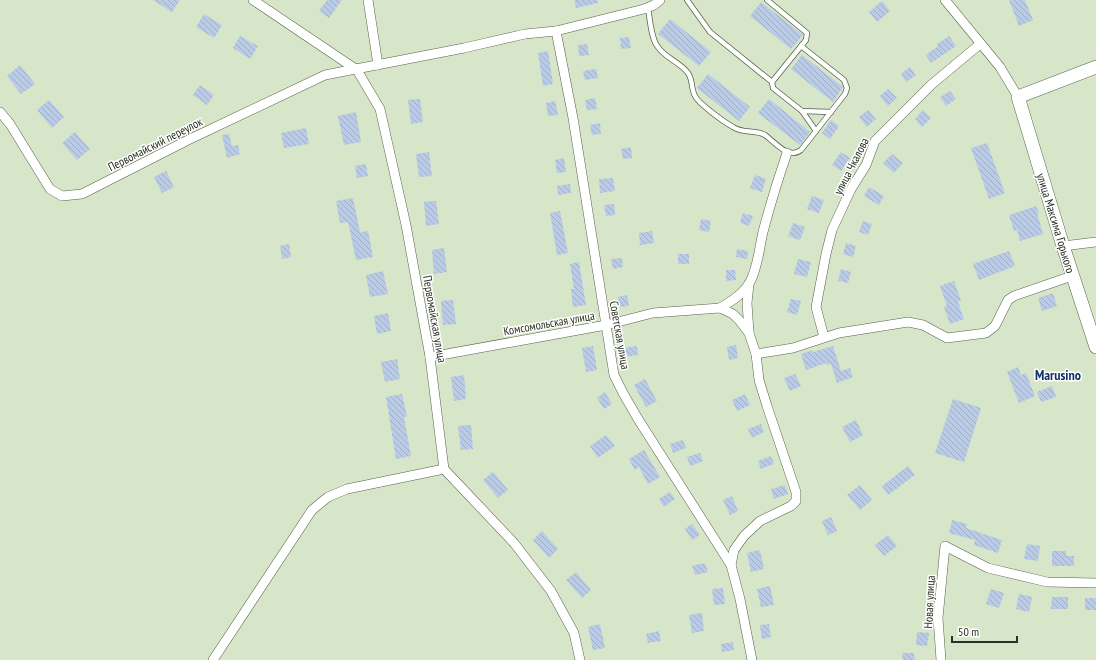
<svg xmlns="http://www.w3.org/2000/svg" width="1096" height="660" font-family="'PT Sans Narrow',sans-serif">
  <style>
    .building { fill: url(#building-back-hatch) }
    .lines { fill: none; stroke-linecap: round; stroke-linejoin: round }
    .lane-casing { stroke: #556249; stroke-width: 6 }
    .street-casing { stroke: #556249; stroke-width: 10 }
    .secondary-casing { stroke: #556249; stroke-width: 14 }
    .lane { stroke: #fff; stroke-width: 4.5 }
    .street { stroke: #fff; stroke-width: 9 }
    .secondary { stroke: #fff; stroke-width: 13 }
    .labels { text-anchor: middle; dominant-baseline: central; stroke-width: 3; stroke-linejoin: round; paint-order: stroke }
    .street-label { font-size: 12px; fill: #2a3025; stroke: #fff }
    .quarter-label { font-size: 14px; font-weight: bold; fill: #113468; stroke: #fff }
  </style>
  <defs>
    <pattern id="building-back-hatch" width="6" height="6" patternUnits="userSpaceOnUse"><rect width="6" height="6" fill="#b9cbe6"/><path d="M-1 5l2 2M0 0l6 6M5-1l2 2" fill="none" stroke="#9fafc5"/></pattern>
  </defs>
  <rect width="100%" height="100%" fill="#d7e6c8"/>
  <g class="building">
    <path d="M153,0H180L172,12Z"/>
    <path d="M327,0H342L329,18L319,11Z"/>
    <path d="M574,0H597L598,3L576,8Z"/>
    <path d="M1009,0H1025L1033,20L1019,26Z"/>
    <path d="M882,1L890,11L877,22L869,12Z"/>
    <path d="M761,2L803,35L791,49L750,16Z"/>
    <path d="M204,14L222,25L214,38L196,27Z"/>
    <path d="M670,19L711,52L699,66L658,34Z"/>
    <path d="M240,36L258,46L250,59L233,48Z"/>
    <path d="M949,36L956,46L931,63L926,55L938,46L937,44Z"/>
    <path d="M629,37L631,48L621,49L620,38Z"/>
    <path d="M587,44L589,55L579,56L578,45Z"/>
    <path d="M548,51L553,84L543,86L538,53Z"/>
    <path d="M802,55L843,87L833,102L791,69Z"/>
    <path d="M20,65L35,84L21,94L7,76Z"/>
    <path d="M910,67L916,75L906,82L901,74Z"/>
    <path d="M596,69L598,78L585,80L583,71Z"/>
    <path d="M708,74L750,107L739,121L697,88Z"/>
    <path d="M200,85L214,95L207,105L193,95Z"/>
    <path d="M888,89L897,98L888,106L880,96Z"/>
    <path d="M950,91L956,99L946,106L940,97Z"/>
    <path d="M595,98L597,109L587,110L585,100Z"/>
    <path d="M420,99L423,122L411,124L408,100Z"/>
    <path d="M769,99L810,132L800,145L758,113Z"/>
    <path d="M49,100L64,117L52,128L37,110Z"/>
    <path d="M555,101L558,115L548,116L546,103Z"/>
    <path d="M868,110L876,119L867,127L859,117Z"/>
    <path d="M923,110L931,118L922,127L915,119Z"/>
    <path d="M356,112L361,142L344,145L338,116Z"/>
    <path d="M831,120L839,126L830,139L822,133Z"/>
    <path d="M600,123L601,134L592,135L590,125Z"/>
    <path d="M306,128L309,144L284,148L281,133Z"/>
    <path d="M75,132L90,149L77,160L62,143Z"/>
    <path d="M229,134L232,146L238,145L240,154L227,158L222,135Z"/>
    <path d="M987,143L1005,193L989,199L971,148Z"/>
    <path d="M631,147L632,158L623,159L621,149Z"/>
    <path d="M429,152L432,176L419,177L416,154Z"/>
    <path d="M841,152L850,158L841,171L832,165Z"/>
    <path d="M892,154L903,163L894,173L883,163Z"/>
    <path d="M564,158L566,172L557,173L555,160Z"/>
    <path d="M366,164L368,176L357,178L355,166Z"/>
    <path d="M166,171L174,187L162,193L154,177Z"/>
    <path d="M755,175L766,179L762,192L750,188Z"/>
    <path d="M613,178L615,191L600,193L599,179Z"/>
    <path d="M570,184L571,193L558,195L557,186Z"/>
    <path d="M869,187L884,196L879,205L864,196Z"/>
    <path d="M812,196L824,200L819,213L807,209Z"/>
    <path d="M353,198L360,232L368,231L373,257L356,260L348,222L340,223L336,201Z"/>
    <path d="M436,201L439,224L426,226L424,202Z"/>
    <path d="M614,204L615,215L606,216L604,205Z"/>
    <path d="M1036,206L1039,213H1037L1043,234L1020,241L1017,230L1014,231L1009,215Z"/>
    <path d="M560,211L568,253L557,255L550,213Z"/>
    <path d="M743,213L753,216L749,226L740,223Z"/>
    <path d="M701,219L711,221L709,232L699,230Z"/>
    <path d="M863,221L872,224L868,235L859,232Z"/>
    <path d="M793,223L805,227L800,240L788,236Z"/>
    <path d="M652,231L654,243L640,245L639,233Z"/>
    <path d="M846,243L856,246L853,257L843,254Z"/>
    <path d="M289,244L291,257L282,259L280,246Z"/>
    <path d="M444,248L447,272L434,274L432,250Z"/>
    <path d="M737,249L748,251L747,259L736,257Z"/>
    <path d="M1009,251L1015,266L979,280L973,264Z"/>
    <rect x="678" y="254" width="11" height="10"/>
    <path d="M622,258L623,267L613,269L611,259Z"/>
    <path d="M798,259L811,262L807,277L794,274Z"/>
    <path d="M579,262L586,305L573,307L571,289H574L570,264Z"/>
    <path d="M841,269L851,272L848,283L838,281Z"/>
    <path d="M726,270H735L736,280L726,281Z"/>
    <path d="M383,271L388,294L370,297L366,275Z"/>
    <path d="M954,281L961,300L958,302L964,319L950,324L944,307L947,306L940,286Z"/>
    <path d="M1053,293L1057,306L1042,311L1038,298Z"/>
    <path d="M627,295L629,306L619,307L618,297Z"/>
    <path d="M791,299L801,301L797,315L787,312Z"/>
    <path d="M453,300L456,324L443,325L441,301Z"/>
    <path d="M388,313L391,331L377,334L374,316Z"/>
    <path d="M736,345L738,358L729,360L727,347Z"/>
    <path d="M593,346L597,370L586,372L582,348Z"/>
    <path d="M637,346L638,355L625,357L623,348Z"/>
    <path d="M833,346L841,371L850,368L853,377L837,383L831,364L827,365L826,363L806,370L801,354L812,350L813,352Z"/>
    <path d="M397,359L400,379L385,382L381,362Z"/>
    <path d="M1018,367L1021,375L1026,373L1035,396L1019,403L1007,372Z"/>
    <path d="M795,374L801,386L790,391L784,378Z"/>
    <path d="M464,375L466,399L454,401L451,377Z"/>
    <path d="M645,379L657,401L646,407L634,385Z"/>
    <path d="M1052,386L1056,397L1041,402L1037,392Z"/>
    <path d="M605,392L612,404L604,409L597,398Z"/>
    <path d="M402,394L407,416L404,417L411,456L396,459L386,397Z"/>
    <path d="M745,394L750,405L737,411L732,400Z"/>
    <path d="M953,399L981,408L964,462L935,453Z"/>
    <path d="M856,420L863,435L850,442L842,427Z"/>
    <path d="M761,424L764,432L752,438L748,429Z"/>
    <path d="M471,425L473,449L461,450L458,426Z"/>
    <path d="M606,435L615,446L598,458L590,446Z"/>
    <path d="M683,440L686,448L673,453L670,444Z"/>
    <path d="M644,450L660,477L648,484L639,467L635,470L629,459Z"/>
    <path d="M700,453L703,461L690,466L687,457Z"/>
    <path d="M771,456L774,464L761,469L758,461Z"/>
    <path d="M908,466L915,475L888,495L882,486Z"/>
    <path d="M493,472L508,490L498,498L483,480Z"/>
    <path d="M785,485L788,494L774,499L771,489Z"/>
    <path d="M860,485L872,500L860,510L847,495Z"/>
    <path d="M670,492L675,499L664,507L659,499Z"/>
    <path d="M732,496L738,511L730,515L723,500Z"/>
    <path d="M831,517L837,531L828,535L822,521Z"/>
    <path d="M952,520L967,524L966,528L1002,540L998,553L974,545L975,540L949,533Z"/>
    <path d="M692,524L700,535L692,540L685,529Z"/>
    <path d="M542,531L558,549L549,558L533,540Z"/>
    <path d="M888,535L897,546L884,556L875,545Z"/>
    <path d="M1027,544L1040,546L1038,561L1024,559Z"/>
    <path d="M760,550L764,569L751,572L747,553Z"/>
    <path d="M1052,551H1066V556H1074V566H1052Z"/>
    <path d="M705,563L708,572L695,575L692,566Z"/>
    <path d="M576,572L591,590L582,598L566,580Z"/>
    <path d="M770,586L774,605L761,607L757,589Z"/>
    <path d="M723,588L725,604L714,605L712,589Z"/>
    <path d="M991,589L1004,593L999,608L986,604Z"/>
    <path d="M1019,594L1032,597L1029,612L1016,609Z"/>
    <path d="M1052,597H1068V609H1051Z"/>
    <rect x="1085" y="598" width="11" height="12"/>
    <path d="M702,613L704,631L692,633L689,615Z"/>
    <path d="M600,624L605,648L593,650L588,627Z"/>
    <path d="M769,624L771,637L762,639L760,625Z"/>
    <path d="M659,631L661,641L648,643L646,634Z"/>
    <path d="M917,632L929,633L927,646L916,645Z"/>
    <path d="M733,642L734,650L722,652L721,644Z"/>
    <path d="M902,653H914L915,660H903Z"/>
  </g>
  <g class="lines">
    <g class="lane-casing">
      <g id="lane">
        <path d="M687,0L710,32L772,82"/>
        <path d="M767,0L807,33L806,40L772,82L773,88L802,111"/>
        <path d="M648,8C650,19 651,39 658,47C665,58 680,62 688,73C693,80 691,89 695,96C699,104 724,122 733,127C743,134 755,129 765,135C775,142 788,160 801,150L845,94L847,88L844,80L801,46"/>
        <path d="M816,131L802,111L831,112"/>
      </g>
    </g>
    <g class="street-casing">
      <g id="street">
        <path d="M253,0L357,70L380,109L406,225L430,357L444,469L514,543L551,591L574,633L580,660"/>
        <path d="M368,0L378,65"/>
        <path d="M945,0L1000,67L1018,97"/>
        <path d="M556,31L573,118L614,375L623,393L638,419L731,565L740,599L752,660"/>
        <path d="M0,112L10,124L50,189L62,196L82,194L188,140L325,75L464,48L525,34L556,31L644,9L654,5L660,0"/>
        <path d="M1063,246L1096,242"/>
        <path d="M720,308C732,301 743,294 750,282C758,267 759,249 763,232C770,205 778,179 787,153"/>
        <path d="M749,332L747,303L749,284"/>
        <path d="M824,337L816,307L826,254L832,230L851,189L866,165L875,141L931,85L980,44"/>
        <path d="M756,354L793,348L839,333L908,322L923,325L947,338L986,333L995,326L1008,300L1014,296L1072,276"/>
        <path d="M430,357L606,325L653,313L720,308L733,314L739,320L749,333L756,354L759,380L767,406L796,492V501L791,506L760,521L744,536L734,550L731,565"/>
        <path d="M213,660L312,510L328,497L347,489L444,469"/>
        <path d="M941,660L938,618L945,546L988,568L1047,582L1096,583"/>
      </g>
    </g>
    <g class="secondary-casing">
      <path id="secondary" d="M1096,67L1018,97L1063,246L1096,347"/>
    </g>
    <use href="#lane" class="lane"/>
    <use href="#street" class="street"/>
    <use href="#secondary" class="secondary"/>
  </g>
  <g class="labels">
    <g class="street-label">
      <text transform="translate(155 144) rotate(-27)">Первомайский переулок</text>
      <text transform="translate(851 166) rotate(-63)">улица Чкалова</text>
      <text transform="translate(1056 223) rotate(73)">улица Максима Горького</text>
      <text transform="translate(435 319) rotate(80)">Первомайская улица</text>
      <text transform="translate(549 323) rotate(-10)">Комсомольская улица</text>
      <text transform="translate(620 335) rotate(80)">Советская улица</text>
      <text transform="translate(929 602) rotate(-87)">Новая улица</text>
    </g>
    <g class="quarter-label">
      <text x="1058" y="375">Marusino</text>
    </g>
  </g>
  <path d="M952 636v6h65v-6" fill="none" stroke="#2a3025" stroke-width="2"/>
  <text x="958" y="636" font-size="12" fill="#2a3025" stroke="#ffffff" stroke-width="3" paint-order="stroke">50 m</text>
</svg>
